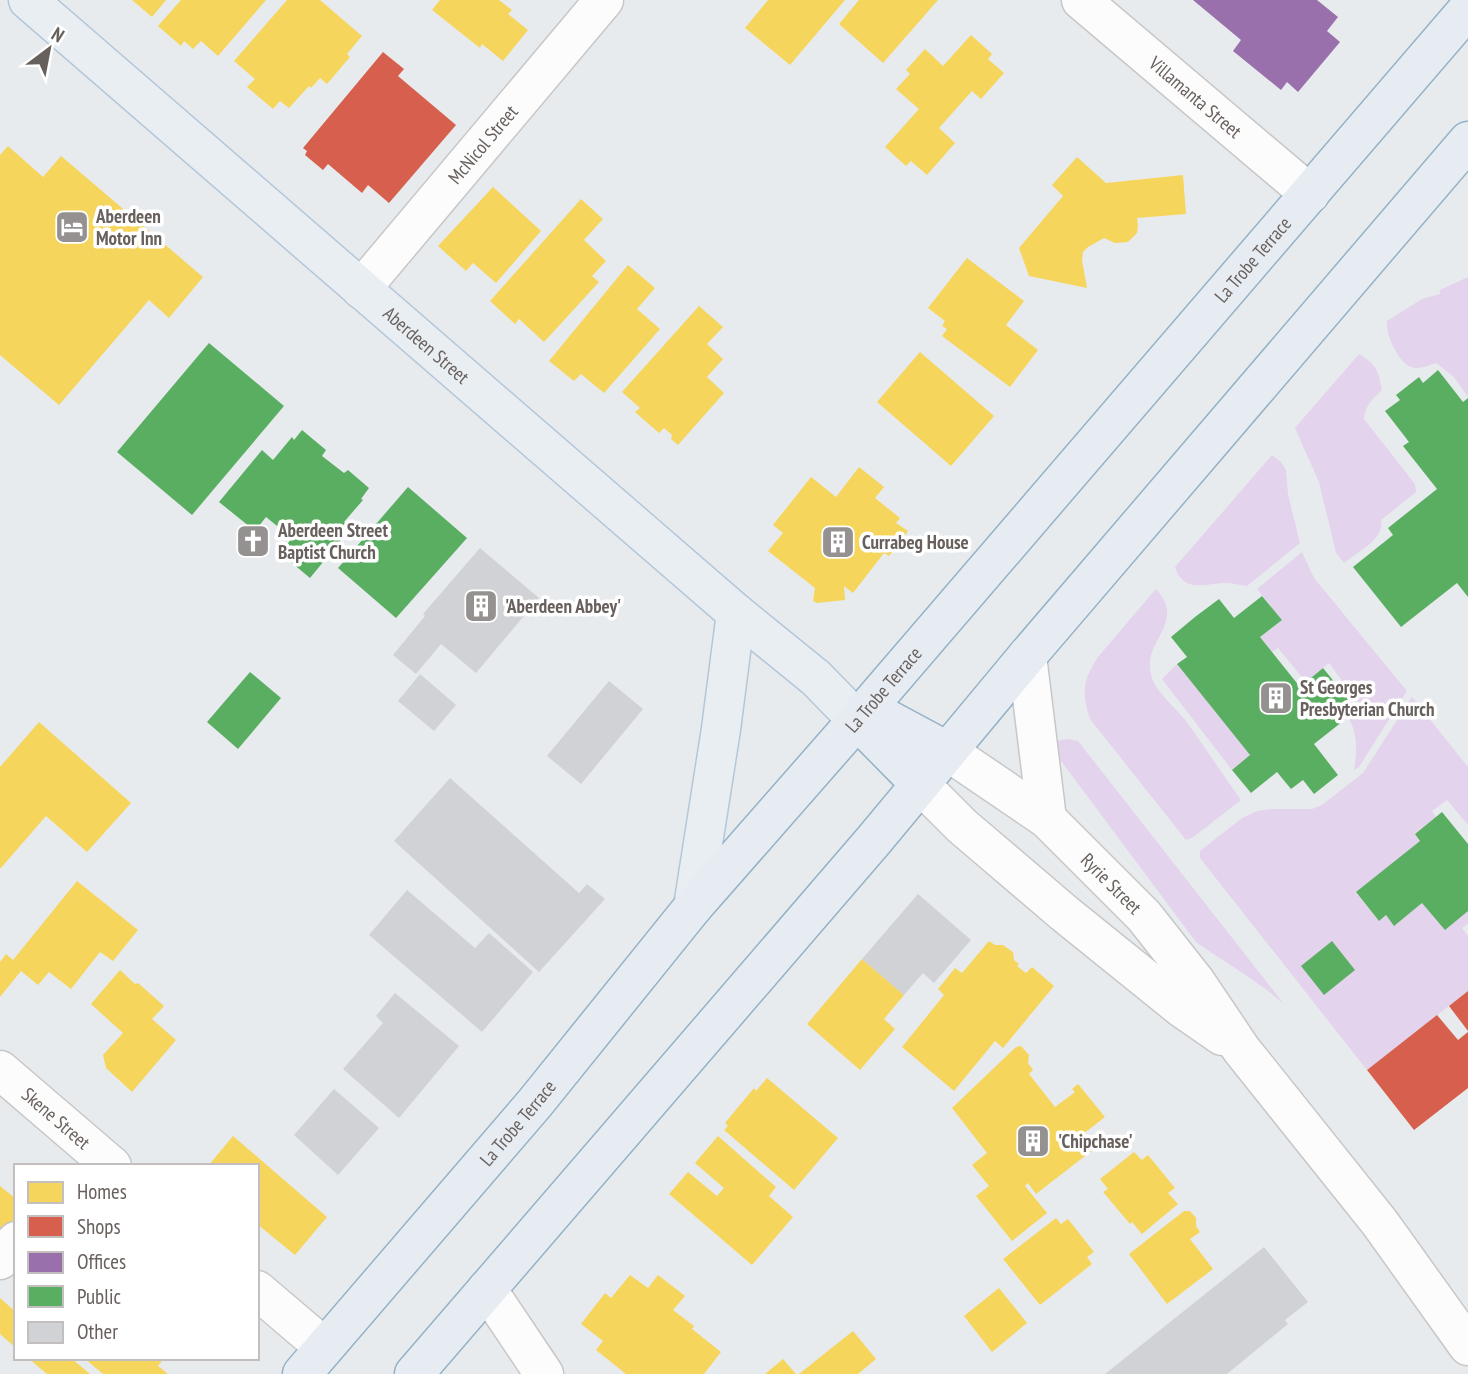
<svg xmlns="http://www.w3.org/2000/svg" width="1468" height="1374" font-family="'PT Sans Narrow',sans-serif">
  <style>
    .green { fill: #e3d3ec }
    .homes { fill: #f6d55c }
    .shops { fill: #d6604d }
    .offices { fill: #9970ab }
    .public { fill: #5aae61 }
    .building { fill: #d1d2d5 }
    .lines { fill: none; stroke-linecap: round; stroke-linejoin: round }
    .minor-casing { stroke: #c8c7c8; stroke-width: 41 }
    .secondary-casing { stroke: #c8c7c8; stroke-width: 41 }
    .primary-casing { stroke: #b4c7d8; stroke-width: 41 }
    .trunk-casing { stroke: #94b1c6; stroke-width: 41 }
    .minor { stroke: #fcfcfc; stroke-width: 38 }
    .secondary { stroke: #fcfcfc; stroke-width: 38 }
    .primary { stroke: #e9eef3; stroke-width: 38 }
    .trunk { stroke: #e6ecf2; stroke-width: 38 }
    .labels { text-anchor: middle; dominant-baseline: central; stroke-width: 7; stroke-linejoin: round; paint-order: stroke }
    .street-label { font-size: 19px; fill: #68605d; stroke: #fff }
    .poi-label { font-size: 19px; font-weight: bold; fill: #68605d; stroke: #fff; text-anchor: start }
  </style>
  <rect width="100%" height="100%" fill="#e8ebee"/>
  <g class="green">
    <path d="M1468,277V397L1454,377L1436,363C1429,365 1421,369 1414,368C1399,365 1385,334 1387,321L1422,299L1440,294V290Z"/>
    <path d="M1359,354C1377,365 1378,370 1382,390C1372,399 1365,406 1364,419L1415,484L1416,492L1381,520C1385,539 1357,552 1344,563L1336,553L1319,482L1295,428Z"/>
    <path d="M1272,455L1281,462L1286,470L1288,494L1300,543L1247,586C1240,585 1232,583 1224,583C1205,584 1183,593 1175,567Z"/>
    <path d="M1302,552L1314,578L1407,691L1359,767L1354,770C1357,751 1358,734 1348,717L1361,706L1329,663L1306,682L1278,648L1272,652L1260,637L1282,620L1257,589Z"/>
    <path d="M1156,589C1159,593 1163,597 1165,602C1176,630 1141,645 1152,678C1157,693 1176,708 1186,721C1205,747 1222,774 1241,800L1192,838L1186,840L1090,719C1081,693 1083,680 1098,657Z"/>
    <path d="M1177,664L1250,755L1232,770L1162,679Z"/>
    <path d="M1412,697L1468,767V825L1447,800L1432,811L1436,817L1415,833L1420,841L1356,893L1378,920L1386,915L1394,925L1422,903L1445,929L1468,911V924L1462,928L1468,936V991L1367,1070L1200,858V851L1242,818L1257,811L1270,809H1312L1322,805L1363,773Z"/>
    <path d="M1067,739L1078,741L1284,1004C1257,980 1225,963 1196,942L1061,761L1055,748L1056,741Z"/>
  </g>
  <g class="homes">
    <path d="M132,0H166L152,17Z"/>
    <path d="M181,0H266L218,56L201,41L193,49L184,41L181,46L158,26Z"/>
    <path d="M287,0H320L362,36L347,54L350,57L327,84L320,78L311,88L309,86L289,108L280,101L273,109L247,87L255,79L234,61Z"/>
    <path d="M440,0H499L512,10L508,14L528,30L503,61L482,44L480,48L432,10Z"/>
    <path d="M768,0H845L790,65L745,28Z"/>
    <path d="M859,0H938L883,63L839,24Z"/>
    <path d="M971,35L992,54L988,59L1004,73L981,99L972,91L939,128L955,143L927,175L911,161L906,166L885,147L919,109L896,89L910,74L906,70L925,49L943,66Z"/>
    <path d="M8,146L43,177L61,156L203,277L169,318L149,300L59,405L0,355V155Z"/>
    <path d="M1077,157L1106,183L1183,175L1186,214L1137,218L1138,226L1137,233L1128,242L1115,243L1104,238L1088,247L1083,252L1082,260L1087,288L1029,276L1019,248L1063,196L1052,185Z"/>
    <path d="M493,187L541,231L496,283L473,263L466,271L438,246Z"/>
    <path d="M581,199L603,219L584,240L606,261L592,276L599,282L544,342L519,319L515,324L490,301Z"/>
    <path d="M967,258L1024,301L1006,325L1038,350L1010,387L942,336L947,329L942,326L945,321L928,308Z"/>
    <path d="M628,265L655,288L637,309L660,329L604,393L581,374L574,381L549,361Z"/>
    <path d="M699,306L723,327L707,344L723,359L707,377L724,393L678,445L671,439L672,435L664,428L659,433L635,412L640,408L622,392Z"/>
    <path d="M920,352L994,416L951,466L877,402Z"/>
    <path d="M859,467L884,487L875,498L900,518L896,523L908,531L889,556L884,553L853,593L844,586L845,600L817,603L813,601L815,588L768,551L783,533L773,525L811,477L836,497Z"/>
    <path d="M39,722L131,803L87,852L46,816L0,869V767Z"/>
    <path d="M77,881L138,930L113,961L100,952L71,989L49,972L38,985L21,971L0,997V962L6,954L13,960Z"/>
    <path d="M989,941L995,945H1003L1013,952L1014,960L1019,964L1017,966L1026,973L1032,967L1054,986L1003,1048L995,1041L954,1091L902,1047L944,995L938,989L955,968L962,973Z"/>
    <path d="M862,959L904,995L884,1019L895,1029L860,1070L807,1024Z"/>
    <path d="M120,970L135,984L138,983L164,1006L152,1019L176,1040L132,1092L106,1068L103,1055L123,1033L91,1004Z"/>
    <path d="M1021,1046L1029,1055L1028,1063L1033,1070L1029,1074L1055,1107L1075,1092L1072,1089L1078,1084L1105,1117L1083,1134L1094,1149L1036,1194L1028,1183L1025,1186L1047,1213L1012,1241L976,1196L989,1186L972,1165L987,1153L952,1108L1016,1047Z"/>
    <path d="M767,1078L838,1138L794,1190L724,1130L728,1126L725,1123L754,1088L756,1091Z"/>
    <path d="M233,1136L327,1217L295,1255L257,1224V1166H208Z"/>
    <path d="M718,1136L776,1187L769,1196L793,1217L752,1265L669,1194L688,1172L717,1196L724,1188L695,1163Z"/>
    <path d="M1134,1152L1142,1160L1148,1155L1175,1188L1168,1193L1178,1204L1142,1234L1132,1222L1130,1224L1103,1192L1108,1189L1100,1179Z"/>
    <path d="M0,1186L16,1199V1218L7,1228L0,1243Z"/>
    <path d="M1184,1211H1190L1196,1218V1226L1200,1232L1190,1239L1213,1269L1167,1304L1129,1254Z"/>
    <path d="M1056,1218L1061,1224L1068,1219L1094,1252L1087,1257L1092,1264L1040,1305L1003,1259Z"/>
    <path d="M630,1275L648,1288L658,1275L685,1296L673,1310L694,1326L692,1329L721,1352L704,1374H626L596,1350L603,1341L581,1324L605,1293L611,1298Z"/>
    <path d="M999,1288L1027,1323L992,1352L964,1316Z"/>
    <path d="M0,1298L16,1312V1348L0,1334Z"/>
    <path d="M853,1331L876,1359L858,1374H799Z"/>
    <path d="M28,1358H71L90,1374H47Z"/>
    <path d="M84,1358H164L158,1366L168,1374H103Z"/>
    <path d="M783,1359L796,1374H765Z"/>
  </g>
  <g class="shops">
    <path d="M383,52L404,69L398,76L456,125L389,203L368,185L362,193L328,164L323,170L305,155L307,151L303,148Z"/>
    <path d="M1468,991V1031L1449,1006Z"/>
    <path d="M1437,1015L1458,1040L1468,1032V1088L1414,1130L1367,1070Z"/>
  </g>
  <path class="offices" d="M1193,0H1317L1338,17L1327,31L1340,42L1298,92L1287,82L1281,90L1233,51L1241,40Z"/>
  <g class="public">
    <path d="M209,343L284,406L192,515L117,452Z"/>
    <path d="M1438,370L1463,402L1468,398V597L1457,583L1401,627L1353,567L1393,535L1388,528L1437,489L1403,446L1409,442L1385,411L1400,400L1396,395L1419,377L1423,383Z"/>
    <path d="M302,430L326,450L322,456L344,473L348,470L369,488L361,499L363,500L344,522L351,528L310,578L280,553L292,538L266,517L255,531L219,502L262,450L273,460L292,437L294,440Z"/>
    <path d="M408,487L467,538L396,618L338,568Z"/>
    <path d="M1262,596L1282,620L1260,637L1300,687L1323,668L1357,710L1314,744L1338,775L1314,794L1303,780L1291,789L1277,772L1251,793L1232,770L1250,755L1177,664L1187,657L1171,637L1195,617L1219,599L1234,618Z"/>
    <path d="M250,672L281,698L238,749L207,722Z"/>
    <path d="M1442,812L1468,844V911L1445,930L1422,903L1394,926L1386,915L1379,921L1356,892L1420,841L1415,834Z"/>
    <path d="M1332,941L1355,970L1324,995L1301,966Z"/>
  </g>
  <g class="building">
    <path d="M480,548L539,598L476,673L441,644L416,674L393,655L425,616L423,614Z"/>
    <path d="M420,674L456,705L434,731L398,701Z"/>
    <path d="M609,681L643,709L581,784L547,756Z"/>
    <path d="M450,778L579,893L587,884L605,899L539,972L394,841Z"/>
    <path d="M407,890L475,948L489,933L533,972L482,1032L369,935Z"/>
    <path d="M918,894L971,940L934,983L923,973L904,995L862,959Z"/>
    <path d="M395,993L459,1046L399,1118L343,1069L383,1023L376,1016Z"/>
    <path d="M334,1089L379,1128L338,1175L294,1135Z"/>
    <path d="M1264,1247L1308,1302L1285,1320L1288,1324L1227,1374H1105Z"/>
  </g>
  <g class="lines">
    <g class="minor-casing">
      <g id="minor">
        <path id="s1" d="M1081,0L1310,194"/>
        <path id="s2" d="M361,289L604,0"/>
        <path id="s3" d="M0,1070L112,1166"/>
        <path d="M0,1260L16,1241"/>
        <path d="M487,1289L544,1374"/>
        <path d="M257,1290L324,1347"/>
      </g>
    </g>
    <g class="secondary-casing">
      <g id="secondary">
        <path d="M1027,656L1047,819"/>
        <path id="s4" d="M947,751L1047,819L1144,916L1196,982L1241,1049L1380,1223L1468,1346"/>
        <path d="M920,784L962,826L1064,913L1183,1009L1222,1036"/>
      </g>
    </g>
    <g class="primary-casing">
      <g id="primary">
        <path id="s5" d="M28,0L736,613L816,678L857,720"/>
        <path d="M693,907L721,729L736,613"/>
      </g>
    </g>
    <g class="trunk-casing">
      <g id="trunk">
        <path d="M867,708L947,751"/>
        <path d="M857,720L920,784"/>
        <path id="s6" d="M302,1374L535,1103L693,907L857,720L1468,9"/>
        <path d="M414,1374L874,840L1027,656L1468,141"/>
      </g>
    </g>
    <use href="#minor" class="minor"/>
    <use href="#secondary" class="secondary"/>
    <use href="#primary" class="primary"/>
    <use href="#trunk" class="trunk"/>
  </g>
  <defs>
    <g id="hotel-square" transform="scale(1.75)"><rect x="-9" y="-9" width="18" height="18" rx="4" fill="#959190" stroke="#fff"/><path d="M-6-4.5h1.5V1H6V5H4.5V3h-9V5H-6ZM-4 0a1.8 1.8 0 1 1 3.6 0ZM.5 0V-2.5h3Q6-2.5 6 0Z" fill="#fff"/></g>
    <g id="church-square" transform="scale(1.75)"><rect x="-9" y="-9" width="18" height="18" rx="4" fill="#959190" stroke="#fff"/><path d="M-1.2-6h2.4v3.5h3.3v2.4h-3.3V6h-2.4V-.1h-3.3v-2.4h3.3Z" fill="#fff"/></g>
    <g id="building-square" transform="scale(1.75)"><rect x="-9" y="-9" width="18" height="18" rx="4" fill="#959190" stroke="#fff"/><path d="M-4-6H4V6H1V3H-1V6H-4ZM-2.5-4.3h1.7v1.8h-1.7ZM.8-4.3h1.7v1.8H.8ZM-2.5-1h1.7V.8h-1.7ZM.8-1h1.7V.8H.8Z" fill="#fff"/></g>
  </defs>
  <g fill-rule="evenodd">
    <use href="#hotel-square" x="72" y="227"/>
    <use href="#church-square" x="253" y="541"/>
    <use href="#building-square" x="838" y="542"/>
    <use href="#building-square" x="481" y="606"/>
    <use href="#building-square" x="1276" y="698"/>
    <use href="#building-square" x="1033" y="1141"/>
  </g>
  <g class="labels">
    <g class="street-label">
      <text stroke="none"><textPath href="#s1" startOffset="150">Villamanta Street</textPath></text>
      <text stroke="none"><textPath href="#s2" startOffset="189">McNicol Street</textPath></text>
      <text stroke="none"><textPath href="#s6" startOffset="1465">La Trobe Terrace</textPath></text>
      <text stroke="none"><textPath href="#s5" startOffset="527">Aberdeen Street</textPath></text>
      <text stroke="none"><textPath href="#s6" startOffset="898">La Trobe Terrace</textPath></text>
      <text stroke="none"><textPath href="#s4" startOffset="212">Ryrie Street</textPath></text>
      <text stroke="none"><textPath href="#s3" startOffset="74">Skene Street</textPath></text>
      <text stroke="none"><textPath href="#s6" startOffset="331">La Trobe Terrace</textPath></text>
    </g>
    <g class="poi-label">
      <text x="96" y="216">Aberdeen<tspan x="96" dy="22">Motor Inn</tspan></text>
      <text x="278" y="530">Aberdeen Street<tspan x="278" dy="22">Baptist Church</tspan></text>
      <text x="862" y="542">Currabeg House</text>
      <text x="505" y="606">'Aberdeen Abbey'</text>
      <text x="1300" y="687">St Georges<tspan x="1300" dy="22">Presbyterian Church</tspan></text>
      <text x="1058" y="1141">'Chipchase'</text>
    </g>
  </g>
  <rect x="14" y="1164" width="245" height="196" fill="#ffffff" stroke="#c3bfbe" stroke-width="2"/>
  <rect x="28" y="1182" width="35" height="21" fill="#f6d55c" stroke="#c3bfbe" stroke-width="2"/>
  <text x="77" y="1199" font-size="21" fill="#68605d">Homes</text>
  <rect x="28" y="1216" width="35" height="21" fill="#d6604d" stroke="#c3bfbe" stroke-width="2"/>
  <text x="77" y="1234" font-size="21" fill="#68605d">Shops</text>
  <rect x="28" y="1252" width="35" height="21" fill="#9970ab" stroke="#c3bfbe" stroke-width="2"/>
  <text x="77" y="1269" font-size="21" fill="#68605d">Offices</text>
  <rect x="28" y="1286" width="35" height="21" fill="#5aae61" stroke="#c3bfbe" stroke-width="2"/>
  <text x="77" y="1304" font-size="21" fill="#68605d">Public</text>
  <rect x="28" y="1322" width="35" height="21" fill="#d1d2d5" stroke="#c3bfbe" stroke-width="2"/>
  <text x="77" y="1339" font-size="21" fill="#68605d">Other</text>
  <g transform="translate(49 49) rotate(32)" stroke="#ffffff" stroke-width="5" paint-order="stroke">
  <path d="M0-5L12 26L0 18L-12 26Z" fill="#68605d"/>
  <text y="-10" font-size="19" font-weight="bold" text-anchor="middle" fill="#68605d">N</text>
  </g>
</svg>
